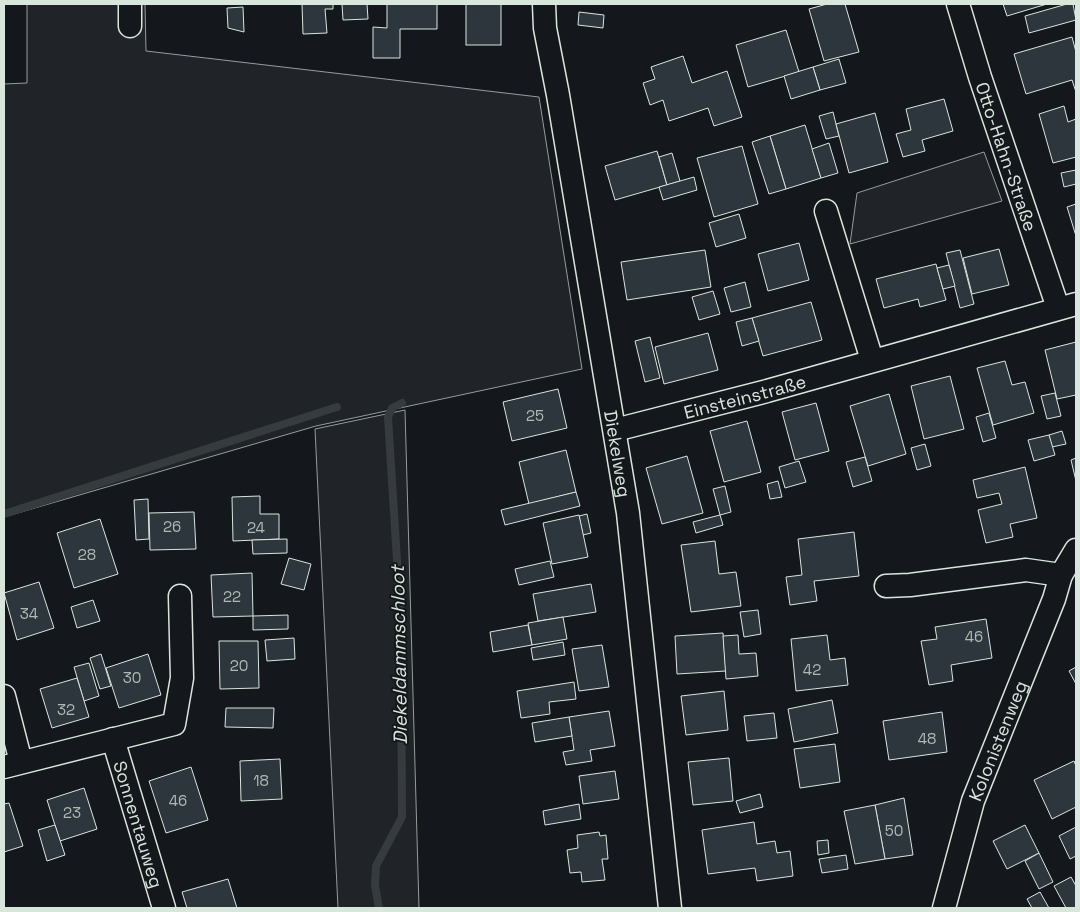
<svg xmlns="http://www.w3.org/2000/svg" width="1080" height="912" font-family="'Space Grotesk',sans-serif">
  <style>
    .green { fill: #202428; stroke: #939e99 }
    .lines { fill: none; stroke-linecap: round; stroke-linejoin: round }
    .stream { stroke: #363b3e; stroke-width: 8 }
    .building { fill: #2c363c; stroke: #d8e6dc }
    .street-casing { stroke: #d8e6dc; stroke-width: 25 }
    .street { stroke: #14181c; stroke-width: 22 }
    .labels { text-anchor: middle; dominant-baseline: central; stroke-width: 4; stroke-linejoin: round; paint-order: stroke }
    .number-label { font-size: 15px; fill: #adbab4 }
    .street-label { font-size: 18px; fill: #d8e6dc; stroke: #14181c }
    .water-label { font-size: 19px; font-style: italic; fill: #d8e6dc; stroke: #14181c }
  </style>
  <rect width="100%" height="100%" fill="#14181c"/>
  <g class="green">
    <path d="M27,4H145L146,51L539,97L582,369L316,426L4,517V84L27,83Z"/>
    <path d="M984,152L1002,201L850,244L857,193Z"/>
    <path d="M405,410L419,908H338L315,429Z"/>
  </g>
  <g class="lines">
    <g class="stream">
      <path d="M4,514L337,407"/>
      <path d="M379,908L375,885L376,866L402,817L401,624L388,417L392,408L402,403"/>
    </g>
  </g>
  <g class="building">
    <path d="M302,4H333V9H325L327,33L303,34Z"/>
    <path d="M342,4H367L368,19L343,20Z"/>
    <path d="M387,4H437V29H400V58H373V27L387,28Z"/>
    <rect x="466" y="4" width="35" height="41"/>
    <path d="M827,4H845L859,52L824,61L809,9Z"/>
    <path d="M1003,4H1047L1007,16Z"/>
    <path d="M1067,4H1073L1076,20L1029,33L1025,16Z"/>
    <path d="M243,7L244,32L228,28L227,8Z"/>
    <path d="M579,12L604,15L603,28L578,25Z"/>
    <path d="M786,30L799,72L748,87L736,45Z"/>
    <path d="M1072,37L1076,52V92L1072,80L1026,94L1014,54Z"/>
    <path d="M683,56L692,83L727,71L742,117L714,126L708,108L669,121L663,100L650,105L643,83L655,79L651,67Z"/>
    <path d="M839,59L846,83L820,90L813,67Z"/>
    <path d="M813,67L820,90L791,99L784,76Z"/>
    <path d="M944,99L953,131L922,140L925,151L903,157L896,134L911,130L906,109Z"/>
    <path d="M1064,106L1068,122L1076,119V157L1053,163L1039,114Z"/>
    <path d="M833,112L839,136L826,139L819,116Z"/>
    <path d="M875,113L888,162L849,173L836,124Z"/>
    <path d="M805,125L821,178L786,189L770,136Z"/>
    <path d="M770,136L786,189L769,194L752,142Z"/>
    <path d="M829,143L838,173L821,178L812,149Z"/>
    <path d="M742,146L758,204L714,217L697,158Z"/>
    <path d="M657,151L667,185L615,200L605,166Z"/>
    <path d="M672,153L680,181L667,185L659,157Z"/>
    <path d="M1076,170V184L1064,187L1061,173Z"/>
    <path d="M694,177L697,190L663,200L659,187Z"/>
    <path d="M1076,204V236L1067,207Z"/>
    <path d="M739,214L746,238L716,247L709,223Z"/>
    <path d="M799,243L809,280L768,291L758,254Z"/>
    <path d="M999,249L1009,285L972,294L963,258Z"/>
    <path d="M705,250L711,287L627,300L621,262Z"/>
    <path d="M960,250L974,304L960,308L946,253Z"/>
    <path d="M936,264L946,300L920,307L918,299L884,308L876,279Z"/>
    <path d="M949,265L955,286L943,289L937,268Z"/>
    <path d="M745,282L751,307L731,312L724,288Z"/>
    <path d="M713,291L720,314L699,320L692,297Z"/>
    <path d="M811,302L822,340L763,356L752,318Z"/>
    <path d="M752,318L759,341L742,346L736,322Z"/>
    <path d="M708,333L718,370L664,384L655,347Z"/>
    <path d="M650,337L660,378L645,382L635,341Z"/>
    <path d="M1076,342V395L1057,399L1045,350Z"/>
    <path d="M1005,361L1012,385L1025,382L1034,413L993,425L977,368Z"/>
    <path d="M950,376L964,429L924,439L911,386Z"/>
    <path d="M558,389L567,428L512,441L503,402Z"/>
    <path d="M1055,393L1061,416L1047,419L1041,396Z"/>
    <path d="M889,394L906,454L868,466L850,406Z"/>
    <path d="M816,403L829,451L795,460L782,412Z"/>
    <path d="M989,413L996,438L983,442L976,417Z"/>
    <path d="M747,421L761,472L724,482L710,431Z"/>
    <path d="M1062,431L1066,444L1052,447L1049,435Z"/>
    <path d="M1049,435L1055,455L1034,461L1028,440Z"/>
    <path d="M925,444L931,466L917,470L911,448Z"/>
    <path d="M566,450L576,492L529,504L519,462Z"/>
    <path d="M687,456L703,513L662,524L646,468Z"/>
    <path d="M865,457L872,481L853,487L846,462Z"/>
    <path d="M1076,458V481L1071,460Z"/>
    <path d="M799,461L806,482L785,488L779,467Z"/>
    <path d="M1025,467L1037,518L1010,524L1013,537L986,543L978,510L1002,504L999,493L977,498L973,480Z"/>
    <path d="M778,481L782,497L770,499L767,484Z"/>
    <path d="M725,486L731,512L720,515L713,489Z"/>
    <path d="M576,492L580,506L505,525L501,510Z"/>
    <path d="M260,496V514H279V539L233,541L232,497Z"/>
    <path d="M148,499L149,539L136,540L134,500Z"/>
    <path d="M194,512L196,549L150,550L149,513Z"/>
    <path d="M587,514L591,533L583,535L579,516Z"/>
    <path d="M579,515L588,557L552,564L543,523Z"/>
    <path d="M720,515L723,525L696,533L693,522Z"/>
    <path d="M100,519L118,574L74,588L57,533Z"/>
    <path d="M854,532L859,576L814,581L817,601L790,605L786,577L802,575L798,539Z"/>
    <path d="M287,539V553L253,554L252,540Z"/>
    <path d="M715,541L719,574L736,572L741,606L691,612L681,545Z"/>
    <path d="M289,558L311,564L304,590L281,584Z"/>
    <path d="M550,561L554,577L519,585L515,569Z"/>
    <path d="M252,573L253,616L213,617L211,575Z"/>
    <path d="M39,582L54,628L17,640L4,593Z"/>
    <path d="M591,584L596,612L538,621L533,594Z"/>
    <path d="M93,600L100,621L77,628L71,607Z"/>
    <path d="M758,610L761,634L744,637L740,612Z"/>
    <path d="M288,615V629L253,630V616Z"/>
    <path d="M563,617L567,639L532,645L528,623Z"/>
    <path d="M986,619L992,658L951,665L953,681L929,685L921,641L937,639L935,627Z"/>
    <path d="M528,625L532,645L493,652L490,632Z"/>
    <path d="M723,633L726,671L677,674L675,636Z"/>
    <path d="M738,635L739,654L756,653L758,676L726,679L723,636Z"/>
    <path d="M827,635L830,660L845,658L848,685L796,691L791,639Z"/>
    <path d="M294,638L295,659L267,661L265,640Z"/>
    <path d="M219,641H258L259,688L220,689Z"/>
    <path d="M563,642L565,655L533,660L531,648Z"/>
    <path d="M602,645L609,687L579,691L572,649Z"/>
    <path d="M101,654L111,686L100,689L90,658Z"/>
    <path d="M148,654L161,695L119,708L106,668Z"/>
    <path d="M89,663L99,696L84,701L74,667Z"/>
    <path d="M1076,667V684L1069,671Z"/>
    <path d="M77,678L89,717L52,728L40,689Z"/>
    <path d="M574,682L576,699L549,702L550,714L521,718L517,691Z"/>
    <path d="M724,691L728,730L686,735L681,696Z"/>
    <path d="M832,700L838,733L794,742L788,709Z"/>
    <path d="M226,708H274L273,728L225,727Z"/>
    <path d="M609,711L615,746L590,750L592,761L566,765L563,752L574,750L569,717Z"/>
    <path d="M942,712L947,752L889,760L883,721Z"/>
    <path d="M774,713L777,738L747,741L744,716Z"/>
    <path d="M569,717L572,736L535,742L532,723Z"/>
    <path d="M835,744L840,782L800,788L794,749Z"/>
    <path d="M729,758L733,801L693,805L688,762Z"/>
    <path d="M280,759L282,799L241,801L240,761Z"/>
    <path d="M1074,761L1076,766V807L1052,819L1034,780Z"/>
    <path d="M191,767L208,820L166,833L149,781Z"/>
    <path d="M615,771L619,799L583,804L579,776Z"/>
    <path d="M84,788L97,829L60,841L47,800Z"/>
    <path d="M760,794L763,807L740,813L736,801Z"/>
    <path d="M904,798L913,855L885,859L875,805Z"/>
    <path d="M9,803L23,846L4,852V804Z"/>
    <path d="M579,804L581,819L545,825L543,811Z"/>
    <path d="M875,805L885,859L855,864L844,811Z"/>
    <path d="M754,822L757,844L775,841L777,853L790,851L793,876L757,881L755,868L708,874L702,830Z"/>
    <path d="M55,825L65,855L47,861L38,830Z"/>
    <path d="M1025,825L1039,853L1007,869L993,841Z"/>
    <path d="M1076,827V856L1070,859L1059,836Z"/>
    <path d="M599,832L600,836L606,835L608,859H602L605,880L582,882L581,872L570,873L567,850L578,848L577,835Z"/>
    <path d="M828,840L829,853L818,855L817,841Z"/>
    <path d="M1039,853L1053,882L1039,889L1025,861Z"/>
    <path d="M846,855L848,869L822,873L819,859Z"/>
    <path d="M1071,877L1076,886V908H1066L1054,886Z"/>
    <path d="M228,879L237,908H187L182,892Z"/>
    <path d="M1040,892L1049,908H1032L1027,899Z"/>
  </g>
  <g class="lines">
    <g class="street-casing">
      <g id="street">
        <path d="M130,4V26"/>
        <path id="s1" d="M544,4L545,28L558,95L628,513L670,908"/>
        <path id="s2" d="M958,4L980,77L1058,308"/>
        <path d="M826,211L872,360"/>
        <path id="s3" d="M615,430L767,391L1076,304"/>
        <path d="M886,586L910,585L1026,570L1061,575"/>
        <path d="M4,696L21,762"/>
        <path id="s4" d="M113,739L164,908"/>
        <path d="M4,767L174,724L182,678L180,596"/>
        <path id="s5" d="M944,908L973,801L1054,599L1061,575L1076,550"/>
      </g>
    </g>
    <use href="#street" class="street"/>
  </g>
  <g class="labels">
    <g class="number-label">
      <text x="535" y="415">25</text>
      <text x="172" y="526">26</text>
      <text x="256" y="527">24</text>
      <text x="87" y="554">28</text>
      <text x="232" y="596">22</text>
      <text x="29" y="613">34</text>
      <text x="974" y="636">46</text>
      <text x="239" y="665">20</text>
      <text x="812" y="669">42</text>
      <text x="132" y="677">30</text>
      <text x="66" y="709">32</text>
      <text x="927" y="738">48</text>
      <text x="261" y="780">18</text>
      <text x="178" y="800">46</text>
      <text x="72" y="812">23</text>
      <text x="894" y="830">50</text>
    </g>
    <g class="street-label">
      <text stroke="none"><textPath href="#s2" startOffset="160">Otto-Hahn-Straße</textPath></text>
      <text stroke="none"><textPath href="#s3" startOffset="134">Einsteinstraße</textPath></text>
      <text stroke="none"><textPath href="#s1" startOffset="456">Diekelweg</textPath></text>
      <text stroke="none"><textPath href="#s5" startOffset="176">Kolonistenweg</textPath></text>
      <text stroke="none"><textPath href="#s4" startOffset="89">Sonnentauweg</textPath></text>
    </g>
    <g class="water-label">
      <text transform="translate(399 655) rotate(-91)">Diekeldammschloot</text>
    </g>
  </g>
  <rect width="1080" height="912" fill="none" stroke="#d8e6dc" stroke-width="10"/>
</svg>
